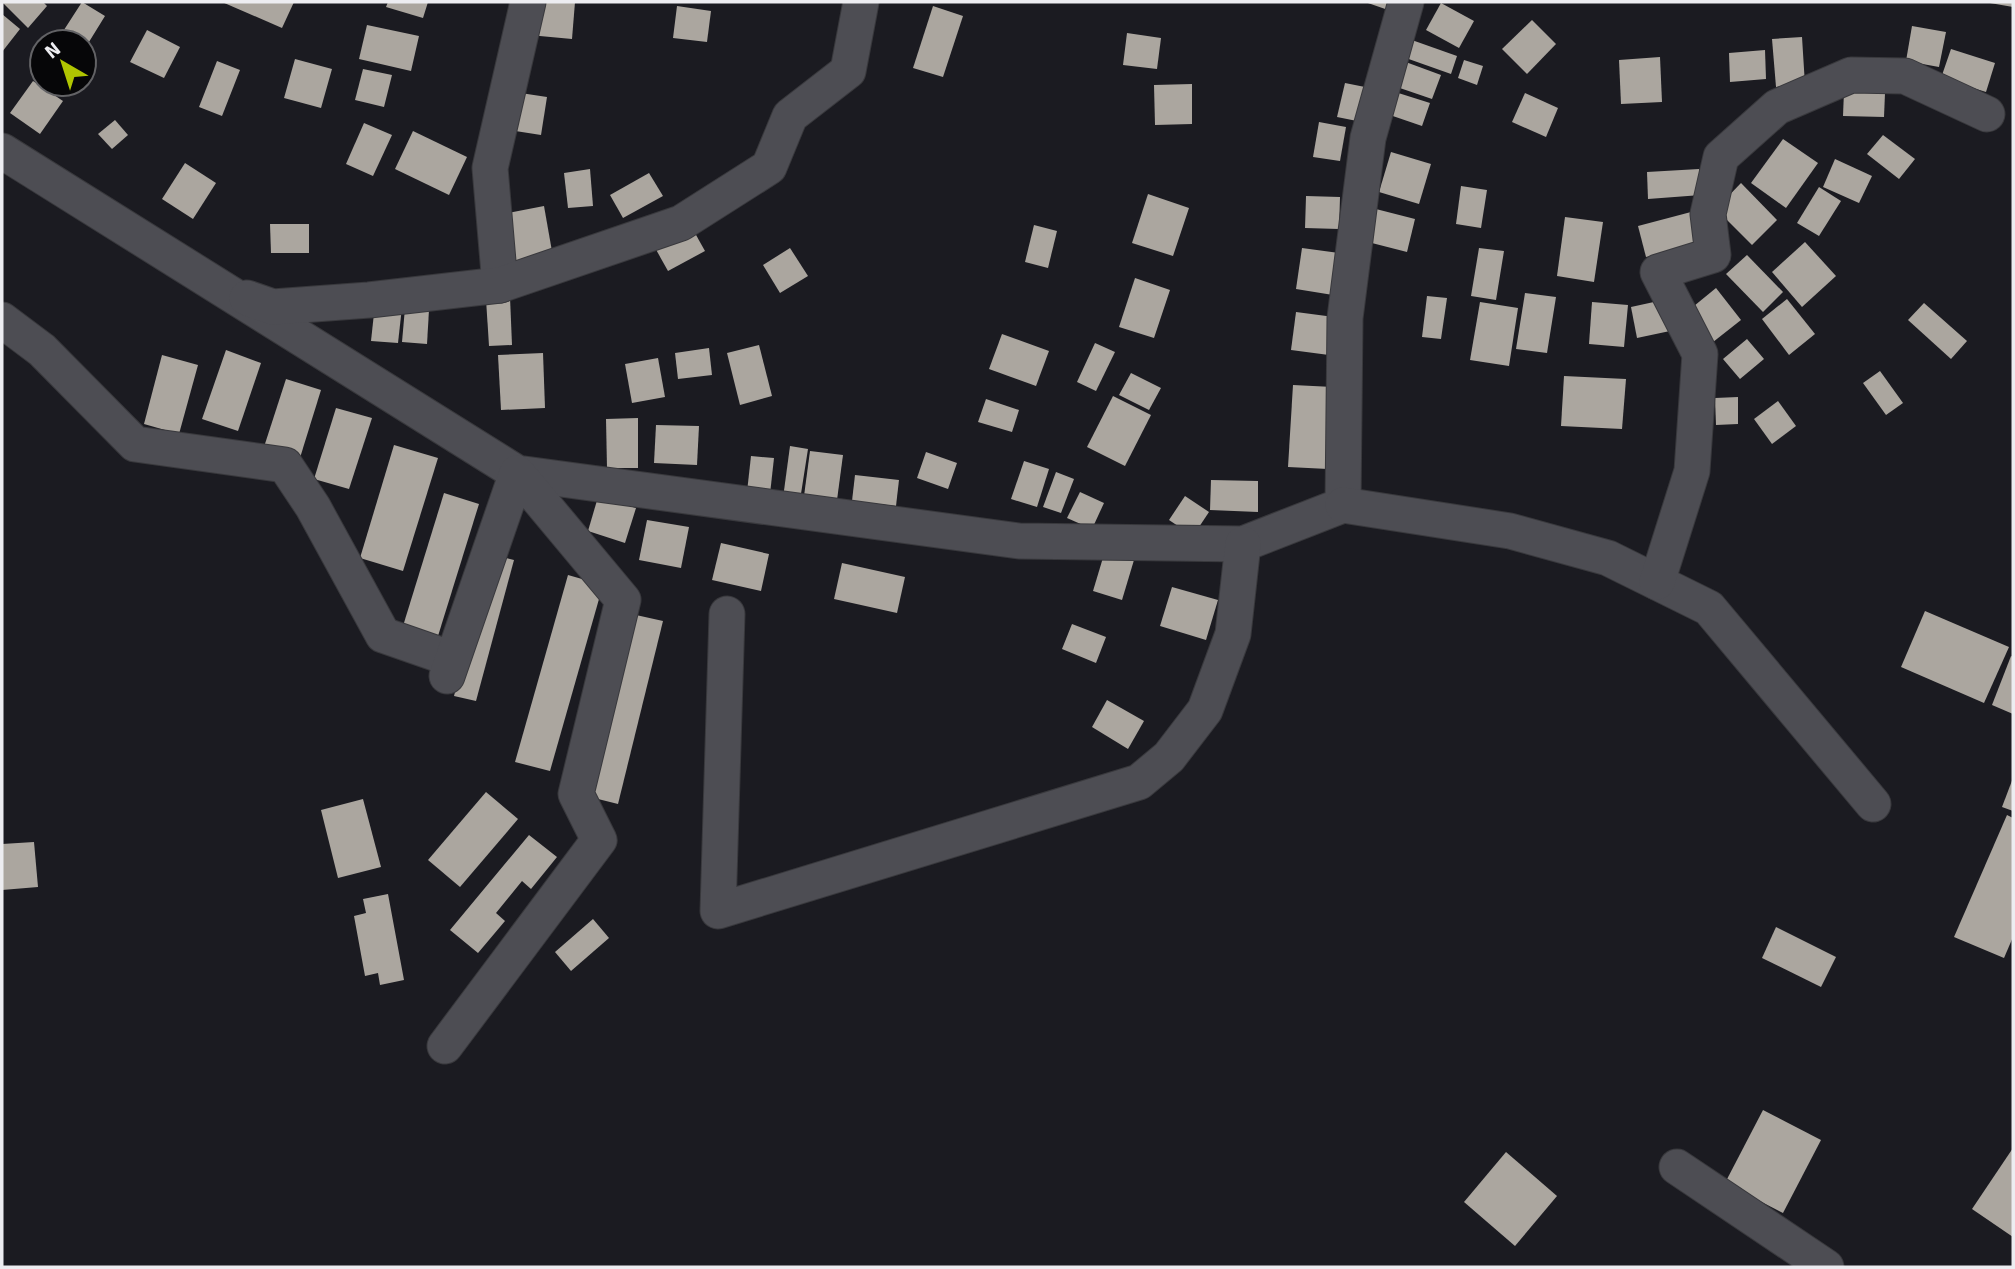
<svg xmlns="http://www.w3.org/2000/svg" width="2015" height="1269" font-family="Signika,sans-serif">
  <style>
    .building { fill: #aba69f }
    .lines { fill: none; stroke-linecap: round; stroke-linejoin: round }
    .street-casing { stroke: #39393d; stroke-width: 37 }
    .street { stroke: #4d4d53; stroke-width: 35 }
  </style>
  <rect width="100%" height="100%" fill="#1b1b21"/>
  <g class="building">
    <path d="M2,2H43L47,6L28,28Z"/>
    <path d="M82,2L105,16L84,50V42H76L62,33Z"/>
    <path d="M222,2H294L282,28Z"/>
    <path d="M388,2H428L423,18L386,7Z"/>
    <path d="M532,2H575L572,39L529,35Z"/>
    <path d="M1365,2H1394L1391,11Z"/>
    <path d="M1990,2H2013V7L1990,3Z"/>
    <path d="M1441,3L1474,21L1459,48L1426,30Z"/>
    <path d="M677,6L711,11L707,42L673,38Z"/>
    <path d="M933,6L963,16L943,77L913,68Z"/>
    <path d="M2,14L20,29L2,52Z"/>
    <path d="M1532,20L1556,44L1527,74L1502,49Z"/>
    <path d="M367,25L419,36L411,71L359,59Z"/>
    <path d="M1912,26L1946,32L1939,67L1906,61Z"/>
    <path d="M147,30L180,47L164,78L130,62Z"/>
    <path d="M1127,33L1161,38L1157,69L1123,65Z"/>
    <path d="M1802,37L1805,85L1776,87L1772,39Z"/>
    <path d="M1409,39L1457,56L1451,74L1403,57Z"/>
    <path d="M1951,49L1995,63L1986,92L1941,78Z"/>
    <path d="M1765,50L1766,79L1730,82L1729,53Z"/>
    <path d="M1660,57L1662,102L1621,104L1619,60Z"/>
    <path d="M295,59L332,69L321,108L284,98Z"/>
    <path d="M1464,60L1483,66L1477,85L1458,78Z"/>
    <path d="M217,61L240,70L222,116L199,107Z"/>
    <path d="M1403,61L1441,75L1432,99L1394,86Z"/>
    <path d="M363,69L392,75L384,107L355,100Z"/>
    <path d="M33,81L63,101L40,134L10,113Z"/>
    <path d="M1345,83L1370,88L1362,122L1337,117Z"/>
    <path d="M1192,84V124L1155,125L1154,85Z"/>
    <path d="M1392,91L1430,103L1422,126L1384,113Z"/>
    <path d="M1844,91L1885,93L1884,117L1843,116Z"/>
    <path d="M514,92L547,97L541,135L509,130Z"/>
    <path d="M1525,93L1558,108L1546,137L1512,122Z"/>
    <path d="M115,120L128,135L112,149L98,134Z"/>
    <path d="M1319,122L1346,127L1340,161L1313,157Z"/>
    <path d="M364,123L392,135L373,176L346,164Z"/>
    <path d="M413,131L467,157L449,195L395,169Z"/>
    <path d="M1883,135L1915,159L1899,179L1867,154Z"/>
    <path d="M1783,139L1818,163L1786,208L1751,183Z"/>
    <path d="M1391,152L1431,164L1419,204L1379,192Z"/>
    <path d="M1835,159L1872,176L1859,203L1823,187Z"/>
    <path d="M185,163L216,183L193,219L162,199Z"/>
    <path d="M590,169L593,206L568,208L564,173Z"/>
    <path d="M1699,169L1701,195L1648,199L1647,172Z"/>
    <path d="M649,173L663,196L623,218L610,195Z"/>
    <path d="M1741,183L1777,220L1752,245L1716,209Z"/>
    <path d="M1461,186L1487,190L1481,228L1456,224Z"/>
    <path d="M1819,187L1841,201L1819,236L1797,223Z"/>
    <path d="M1148,194L1189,208L1173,256L1132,243Z"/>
    <path d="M1306,196L1340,197L1339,229L1305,228Z"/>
    <path d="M544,206L553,257L512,264L503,214Z"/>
    <path d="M1372,208L1415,219L1407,252L1364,241Z"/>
    <path d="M1691,212L1699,244L1646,257L1638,226Z"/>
    <path d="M1565,217L1603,222L1594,282L1557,276Z"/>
    <path d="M270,224H309V253H271Z"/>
    <path d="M1034,225L1057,231L1048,268L1025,262Z"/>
    <path d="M691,226L705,251L668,271L654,246Z"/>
    <path d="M1805,242L1836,276L1802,307L1772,272Z"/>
    <path d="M790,248L808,276L780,293L763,265Z"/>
    <path d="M1302,248L1339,253L1333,295L1296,289Z"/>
    <path d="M1479,248L1504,251L1496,300L1471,296Z"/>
    <path d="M1747,255L1783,292L1763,312L1726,274Z"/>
    <path d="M1135,278L1170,290L1154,338L1119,327Z"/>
    <path d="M1716,288L1741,320L1708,346L1683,315Z"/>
    <path d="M1525,293L1556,297L1547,353L1516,349Z"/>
    <path d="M1427,296L1447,298L1441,339L1422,337Z"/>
    <path d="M510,297L512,345L489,346L486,299Z"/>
    <path d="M1787,299L1815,334L1789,355L1762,319Z"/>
    <path d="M1663,300L1670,331L1637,338L1631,307Z"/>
    <path d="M1480,302L1518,308L1509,366L1470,360Z"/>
    <path d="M1592,302L1628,305L1624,347L1589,344Z"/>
    <path d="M1924,303L1967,341L1951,359L1908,320Z"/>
    <path d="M375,304L402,307L398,343L371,341Z"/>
    <path d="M405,308L429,310L427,344L402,342Z"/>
    <path d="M1296,312L1334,317L1329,355L1291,350Z"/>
    <path d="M1002,334L1049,351L1036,386L989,369Z"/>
    <path d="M1747,339L1764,359L1740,379L1723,359Z"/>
    <path d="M1095,343L1115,352L1096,391L1077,382Z"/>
    <path d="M759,345L772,396L740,405L727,353Z"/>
    <path d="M709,348L712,375L678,379L675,353Z"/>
    <path d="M226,350L261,363L238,431L202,419Z"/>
    <path d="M543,353L545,408L501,410L498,355Z"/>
    <path d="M162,355L198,365L179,434L144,424Z"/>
    <path d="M658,358L665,397L632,403L625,364Z"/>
    <path d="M1880,371L1903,403L1886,415L1863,383Z"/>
    <path d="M1131,373L1161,388L1149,410L1119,395Z"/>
    <path d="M1564,376L1626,379L1622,429L1561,426Z"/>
    <path d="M286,379L321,390L299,461L263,450Z"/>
    <path d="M1293,385L1333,387L1328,469L1288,467Z"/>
    <path d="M1113,396L1151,415L1125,466L1087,447Z"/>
    <path d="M1738,397V424L1716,425L1715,398Z"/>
    <path d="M986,399L1019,410L1012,432L978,422Z"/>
    <path d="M1778,401L1796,426L1772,444L1754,419Z"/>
    <path d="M336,408L372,418L349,489L314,479Z"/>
    <path d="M638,418V468H607L606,419Z"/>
    <path d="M656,425L699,426L697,465L654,463Z"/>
    <path d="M394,445L438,458L403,571L360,558Z"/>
    <path d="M790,446L808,449L800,500L783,498Z"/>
    <path d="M810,451L843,455L837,500L804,496Z"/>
    <path d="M926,452L957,463L948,489L917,478Z"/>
    <path d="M751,456L774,458L770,494L747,492Z"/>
    <path d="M1024,461L1049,469L1037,507L1011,499Z"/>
    <path d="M1056,472L1074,479L1061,513L1043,507Z"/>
    <path d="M855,475L899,480L896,506L852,501Z"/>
    <path d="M1211,480L1258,481V512L1210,510Z"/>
    <path d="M1080,492L1104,503L1092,529L1067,518Z"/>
    <path d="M444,493L479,504L438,636L403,626Z"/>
    <path d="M1185,496L1209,512L1193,536L1169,520Z"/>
    <path d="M598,497L636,508L625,543L588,531Z"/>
    <path d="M647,520L689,527L681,568L639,560Z"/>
    <path d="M721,543L769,554L761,591L712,580Z"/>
    <path d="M1105,551L1134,560L1122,600L1093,591Z"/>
    <path d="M491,554L514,560L476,701L454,696Z"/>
    <path d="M842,563L905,577L897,613L834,599Z"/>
    <path d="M568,575L603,585L550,771L515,762Z"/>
    <path d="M1172,587L1218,600L1206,640L1160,626Z"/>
    <path d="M1925,611L2009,647L1984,703L1901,667Z"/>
    <path d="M636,615L663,621L618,804L590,797Z"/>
    <path d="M1072,624L1106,637L1096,663L1062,649Z"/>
    <path d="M2011,656L2013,657V714L1992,705Z"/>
    <path d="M1107,700L1144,721L1128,749L1092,727Z"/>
    <path d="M2013,778V811L2002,807Z"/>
    <path d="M486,792L518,819L460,887L428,860Z"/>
    <path d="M363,799L381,867L338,878L321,810Z"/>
    <path d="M2007,815L2013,818V937L2004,958L1954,937Z"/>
    <path d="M529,835L557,857L531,889L522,881L496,913L505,921L478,953L450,930Z"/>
    <path d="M34,842L38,887L2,890V844Z"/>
    <path d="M388,894L404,980L380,985L378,973L365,976L354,916L366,913L363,899Z"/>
    <path d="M593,919L609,938L571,971L555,952Z"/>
    <path d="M1776,927L1836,957L1821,987L1762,958Z"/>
    <path d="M1763,1110L1821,1140L1783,1213L1725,1183Z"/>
    <path d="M2013,1148V1237L1972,1209Z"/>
    <path d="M1506,1152L1557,1196L1515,1246L1464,1202Z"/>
  </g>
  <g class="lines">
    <g class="street-casing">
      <g id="street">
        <path d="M2,151L517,473L1019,541L1243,544L1343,505L1345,318L1368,138L1406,2"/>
        <path d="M500,285L490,168L528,2"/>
        <path d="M247,298L273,307L369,300L500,285L681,223L769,167L790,116L848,71L861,2"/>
        <path d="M2,320L42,350L135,444L285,465L313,507L383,635L452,659"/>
        <path d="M1343,505L1510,531L1608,558L1709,608L1873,804"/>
        <path d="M1657,582L1692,471L1700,354L1658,272L1713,255L1708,214L1721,157L1777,107L1851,75L1905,76L1987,114"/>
        <path d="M727,614L718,911L1139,782L1169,757L1205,710L1233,634L1243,544"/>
        <path d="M445,1046L599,840L576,794L623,600L517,473L447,676"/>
        <path d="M1677,1167L1826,1267"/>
      </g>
    </g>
    <use href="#street" class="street"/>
  </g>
  <rect width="2015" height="1269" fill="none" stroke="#ededf1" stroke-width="7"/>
  <g transform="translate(63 63) rotate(321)"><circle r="33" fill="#060608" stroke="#626265" stroke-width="2"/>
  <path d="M0-5L12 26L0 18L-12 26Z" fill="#b0c501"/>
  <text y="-10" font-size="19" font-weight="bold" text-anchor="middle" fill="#ededf1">N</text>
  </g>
</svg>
